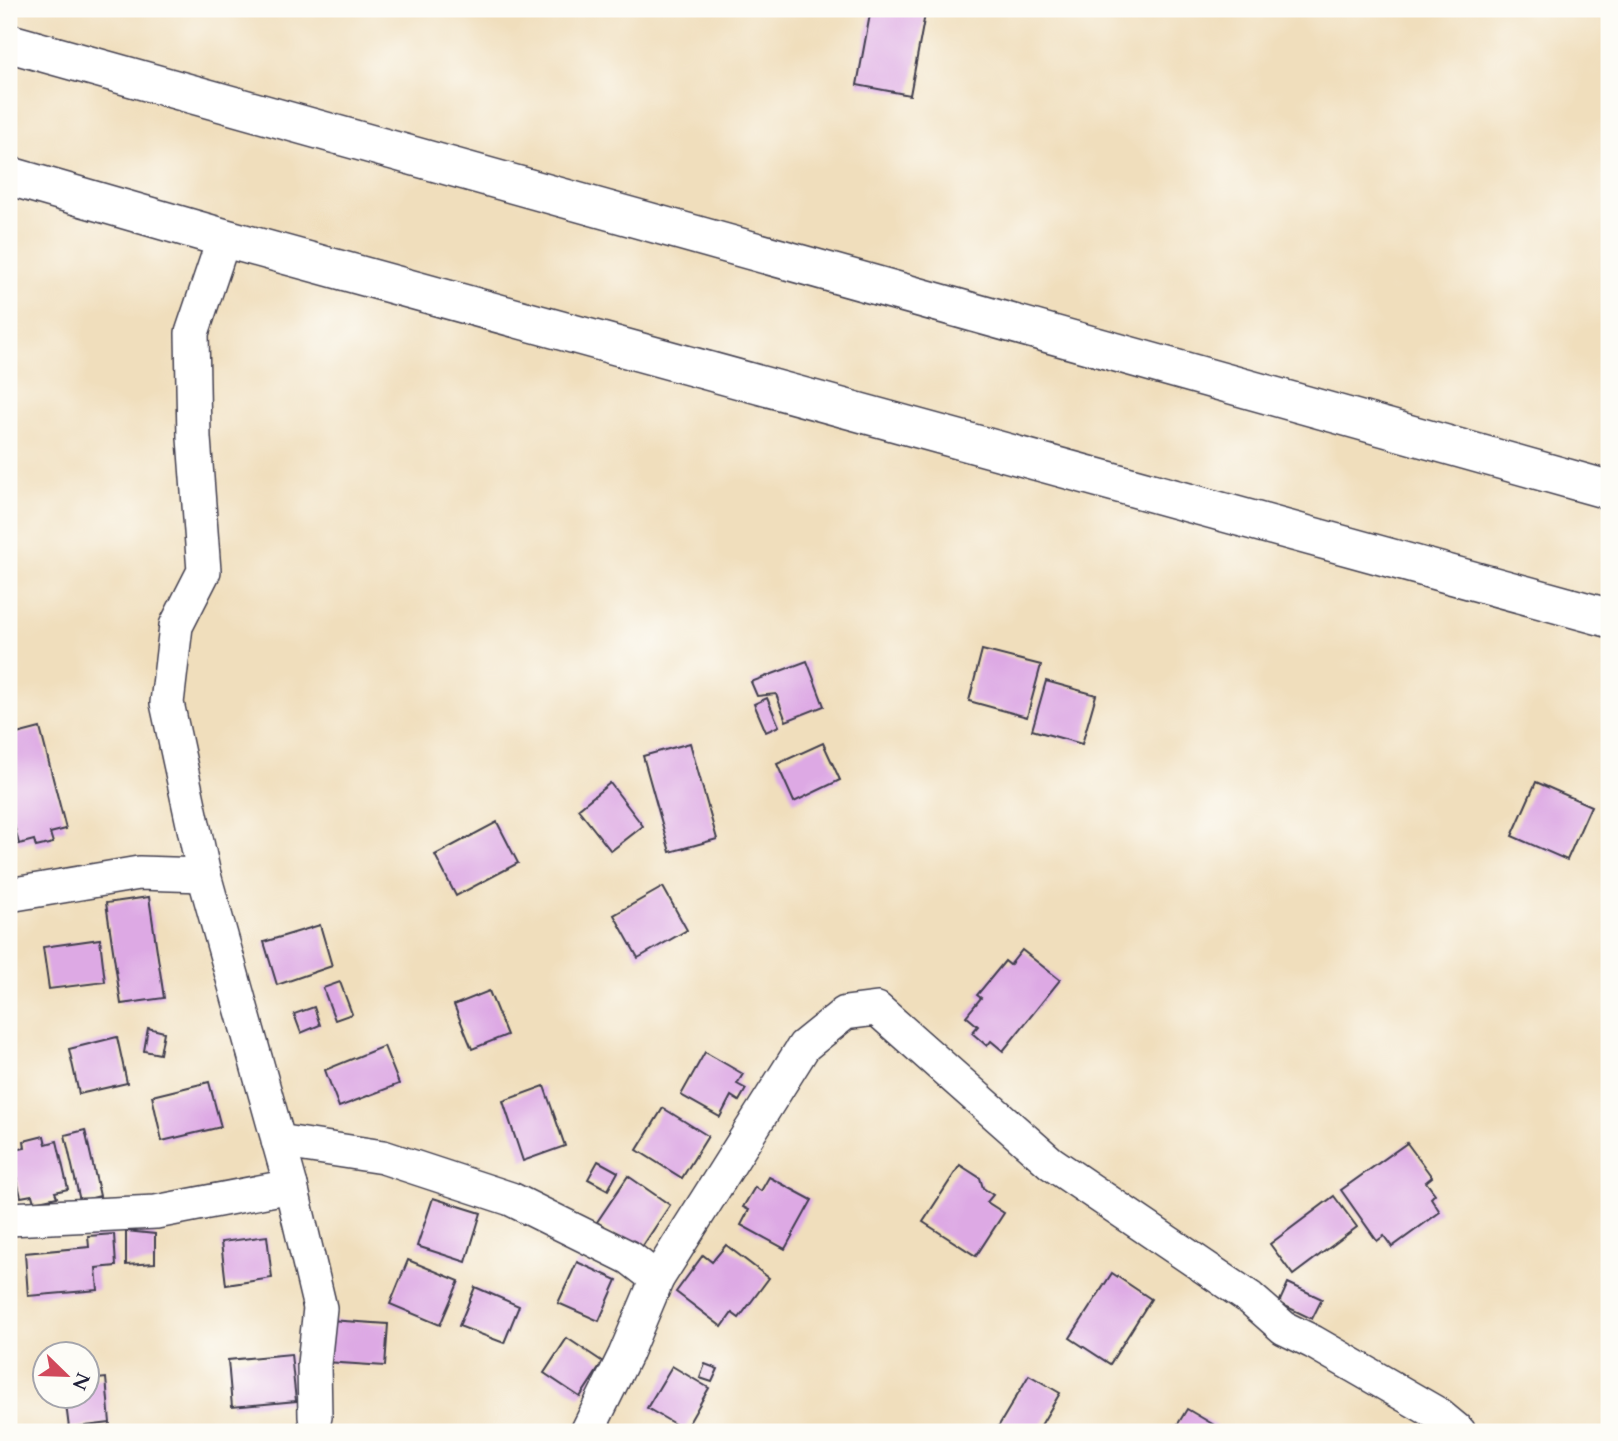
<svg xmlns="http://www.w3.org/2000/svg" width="1618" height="1441" font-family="Cardo,serif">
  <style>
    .building { fill: #dda9e4 }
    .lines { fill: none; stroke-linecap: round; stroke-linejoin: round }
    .street-casing { stroke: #413e4e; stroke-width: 36 }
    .highway-casing { stroke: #413e4e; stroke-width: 41 }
    .street { stroke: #fff; stroke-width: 33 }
    .highway { stroke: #fff; stroke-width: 38 }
  </style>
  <rect width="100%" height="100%" fill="#fdfcf7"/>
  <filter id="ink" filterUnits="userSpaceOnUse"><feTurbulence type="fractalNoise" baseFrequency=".0143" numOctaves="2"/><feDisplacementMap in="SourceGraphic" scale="14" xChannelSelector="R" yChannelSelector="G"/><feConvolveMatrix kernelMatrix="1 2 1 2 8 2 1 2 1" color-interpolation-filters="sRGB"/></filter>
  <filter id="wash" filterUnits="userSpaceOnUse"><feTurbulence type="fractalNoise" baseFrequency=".00686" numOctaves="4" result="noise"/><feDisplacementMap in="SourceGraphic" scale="28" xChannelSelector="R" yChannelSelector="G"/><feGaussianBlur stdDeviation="1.57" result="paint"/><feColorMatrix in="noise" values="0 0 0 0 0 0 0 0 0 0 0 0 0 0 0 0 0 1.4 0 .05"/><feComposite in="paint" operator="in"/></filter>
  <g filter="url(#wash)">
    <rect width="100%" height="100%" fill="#f0debc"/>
    <g id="blocks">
      <g class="building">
        <path d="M871,9H926L910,95L857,85Z"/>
        <path d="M982,650L1041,665L1027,717L969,701Z"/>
        <path d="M807,661L824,706L786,721L776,694L757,696L751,682Z"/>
        <path d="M1046,681L1096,695L1082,744L1032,730Z"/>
        <path d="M767,698L779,726L766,732L754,704Z"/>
        <path d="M40,728L66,829L50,833L53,843L36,847L34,840L19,844L9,806V736Z"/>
        <path d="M690,743L717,839L670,852L643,756Z"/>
        <path d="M823,743L840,780L794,802L777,764Z"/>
        <path d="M1536,782L1591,806L1567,860L1512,836Z"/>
        <path d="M610,783L643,826L611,851L578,809Z"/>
        <path d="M497,822L518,863L456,896L435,855Z"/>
        <path d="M663,887L687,930L638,958L614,915Z"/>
        <path d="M149,897L164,998L121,1004L106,903Z"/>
        <path d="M320,925L332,966L277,985L264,942Z"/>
        <path d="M100,939L105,982L49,989L43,947Z"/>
        <path d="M1022,950L1060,980L1003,1051L991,1041L987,1046L972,1033L978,1026L966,1016L981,998L977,995L1005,961L1010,965Z"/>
        <path d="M340,982L352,1014L335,1020L323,988Z"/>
        <path d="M489,991L507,1035L472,1049L454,1005Z"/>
        <path d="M314,1007L320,1025L301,1033L294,1014Z"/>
        <path d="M148,1028L164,1032L160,1054L144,1051Z"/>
        <path d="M117,1037L127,1083L79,1094L69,1049Z"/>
        <path d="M384,1046L399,1084L339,1107L325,1070Z"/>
        <path d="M705,1052L743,1074L737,1084L746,1089L739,1101L731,1096L720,1117L681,1095Z"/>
        <path d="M209,1082L221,1127L162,1141L152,1096Z"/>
        <path d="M544,1086L565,1146L523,1161L503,1101Z"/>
        <path d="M663,1108L708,1136L682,1178L637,1150Z"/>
        <path d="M85,1130L100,1196L80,1201L65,1135Z"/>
        <path d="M44,1136L46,1144L57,1141L68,1189L55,1192L57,1197L34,1202L32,1195L21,1197L10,1151L25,1148L24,1141Z"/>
        <path d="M1407,1143L1432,1177L1426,1182L1435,1194L1431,1198L1440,1212L1392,1247L1384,1236L1377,1241L1341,1190Z"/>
        <path d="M598,1161L618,1172L608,1190L588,1179Z"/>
        <path d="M960,1165L980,1178L983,1188L993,1195L987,1202L1004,1213L976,1256L923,1222Z"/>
        <path d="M628,1176L670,1205L640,1250L597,1222Z"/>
        <path d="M769,1177L812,1200L785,1249L741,1225L749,1210L743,1207L755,1187L761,1191Z"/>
        <path d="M1334,1196L1357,1227L1293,1275L1270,1244Z"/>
        <path d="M433,1198L481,1213L466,1262L417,1246Z"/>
        <path d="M126,1231L155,1234V1263L126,1265Z"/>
        <path d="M114,1234L116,1266L96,1268L98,1290L28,1296L25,1253L89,1247L88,1236Z"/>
        <path d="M267,1236L272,1278L226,1285L221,1242Z"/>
        <path d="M726,1245L769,1278L739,1318L732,1313L722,1327L676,1292L703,1255L712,1262Z"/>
        <path d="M408,1260L459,1281L440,1325L390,1304Z"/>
        <path d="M577,1262L617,1280L599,1321L558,1303Z"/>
        <path d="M1112,1273L1151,1299L1110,1364L1070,1338Z"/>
        <path d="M1288,1283L1322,1299L1312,1319L1279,1303Z"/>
        <path d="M475,1287L519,1306L504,1343L459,1326Z"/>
        <path d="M329,1320L388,1324L385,1366L326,1362Z"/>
        <path d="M567,1338L603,1362L580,1397L544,1373Z"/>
        <path d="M291,1354L296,1401L232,1407L228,1360Z"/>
        <path d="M705,1364L718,1369L712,1382L700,1378Z"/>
        <path d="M672,1366L709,1388L685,1430L647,1408Z"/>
        <path d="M1029,1375L1060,1393L1037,1432H995Z"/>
        <path d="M106,1378L110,1423L69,1428L65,1396H88V1380Z"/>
        <path d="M1187,1409L1226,1432H1173Z"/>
      </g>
    </g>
  </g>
  <g filter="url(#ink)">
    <use href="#blocks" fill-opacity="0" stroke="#413e4e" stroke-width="2"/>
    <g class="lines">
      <g class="street-casing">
        <g id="street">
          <path d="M224,238L192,333L194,438L204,571L176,626L167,703L204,875L291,1186L320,1308L314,1364L315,1417"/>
          <path d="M9,895L139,873L204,875"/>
          <path d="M278,1141L383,1157L511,1199L630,1258L657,1279"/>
          <path d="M9,1219L156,1212L291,1186"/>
          <path d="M587,1432L625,1355L657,1279L804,1046L845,1013L877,1009L1051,1163L1250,1298L1284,1328L1313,1342L1436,1413L1459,1432"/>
        </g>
      </g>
      <g class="highway-casing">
        <g id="highway">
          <path d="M9,43L1609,490"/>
          <path d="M9,176L224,238L1609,618"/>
        </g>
      </g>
      <use href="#street" class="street"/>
      <use href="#highway" class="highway"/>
    </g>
  </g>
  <rect width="1618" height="1441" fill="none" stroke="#fdfcf7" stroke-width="35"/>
  <g transform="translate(66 1375) rotate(113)"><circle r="33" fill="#fdfcf7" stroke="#a5a5ac" stroke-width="2"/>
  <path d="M0-5L12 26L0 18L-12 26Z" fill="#d1495b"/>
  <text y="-10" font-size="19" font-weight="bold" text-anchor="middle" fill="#22223b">N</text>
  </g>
</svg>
